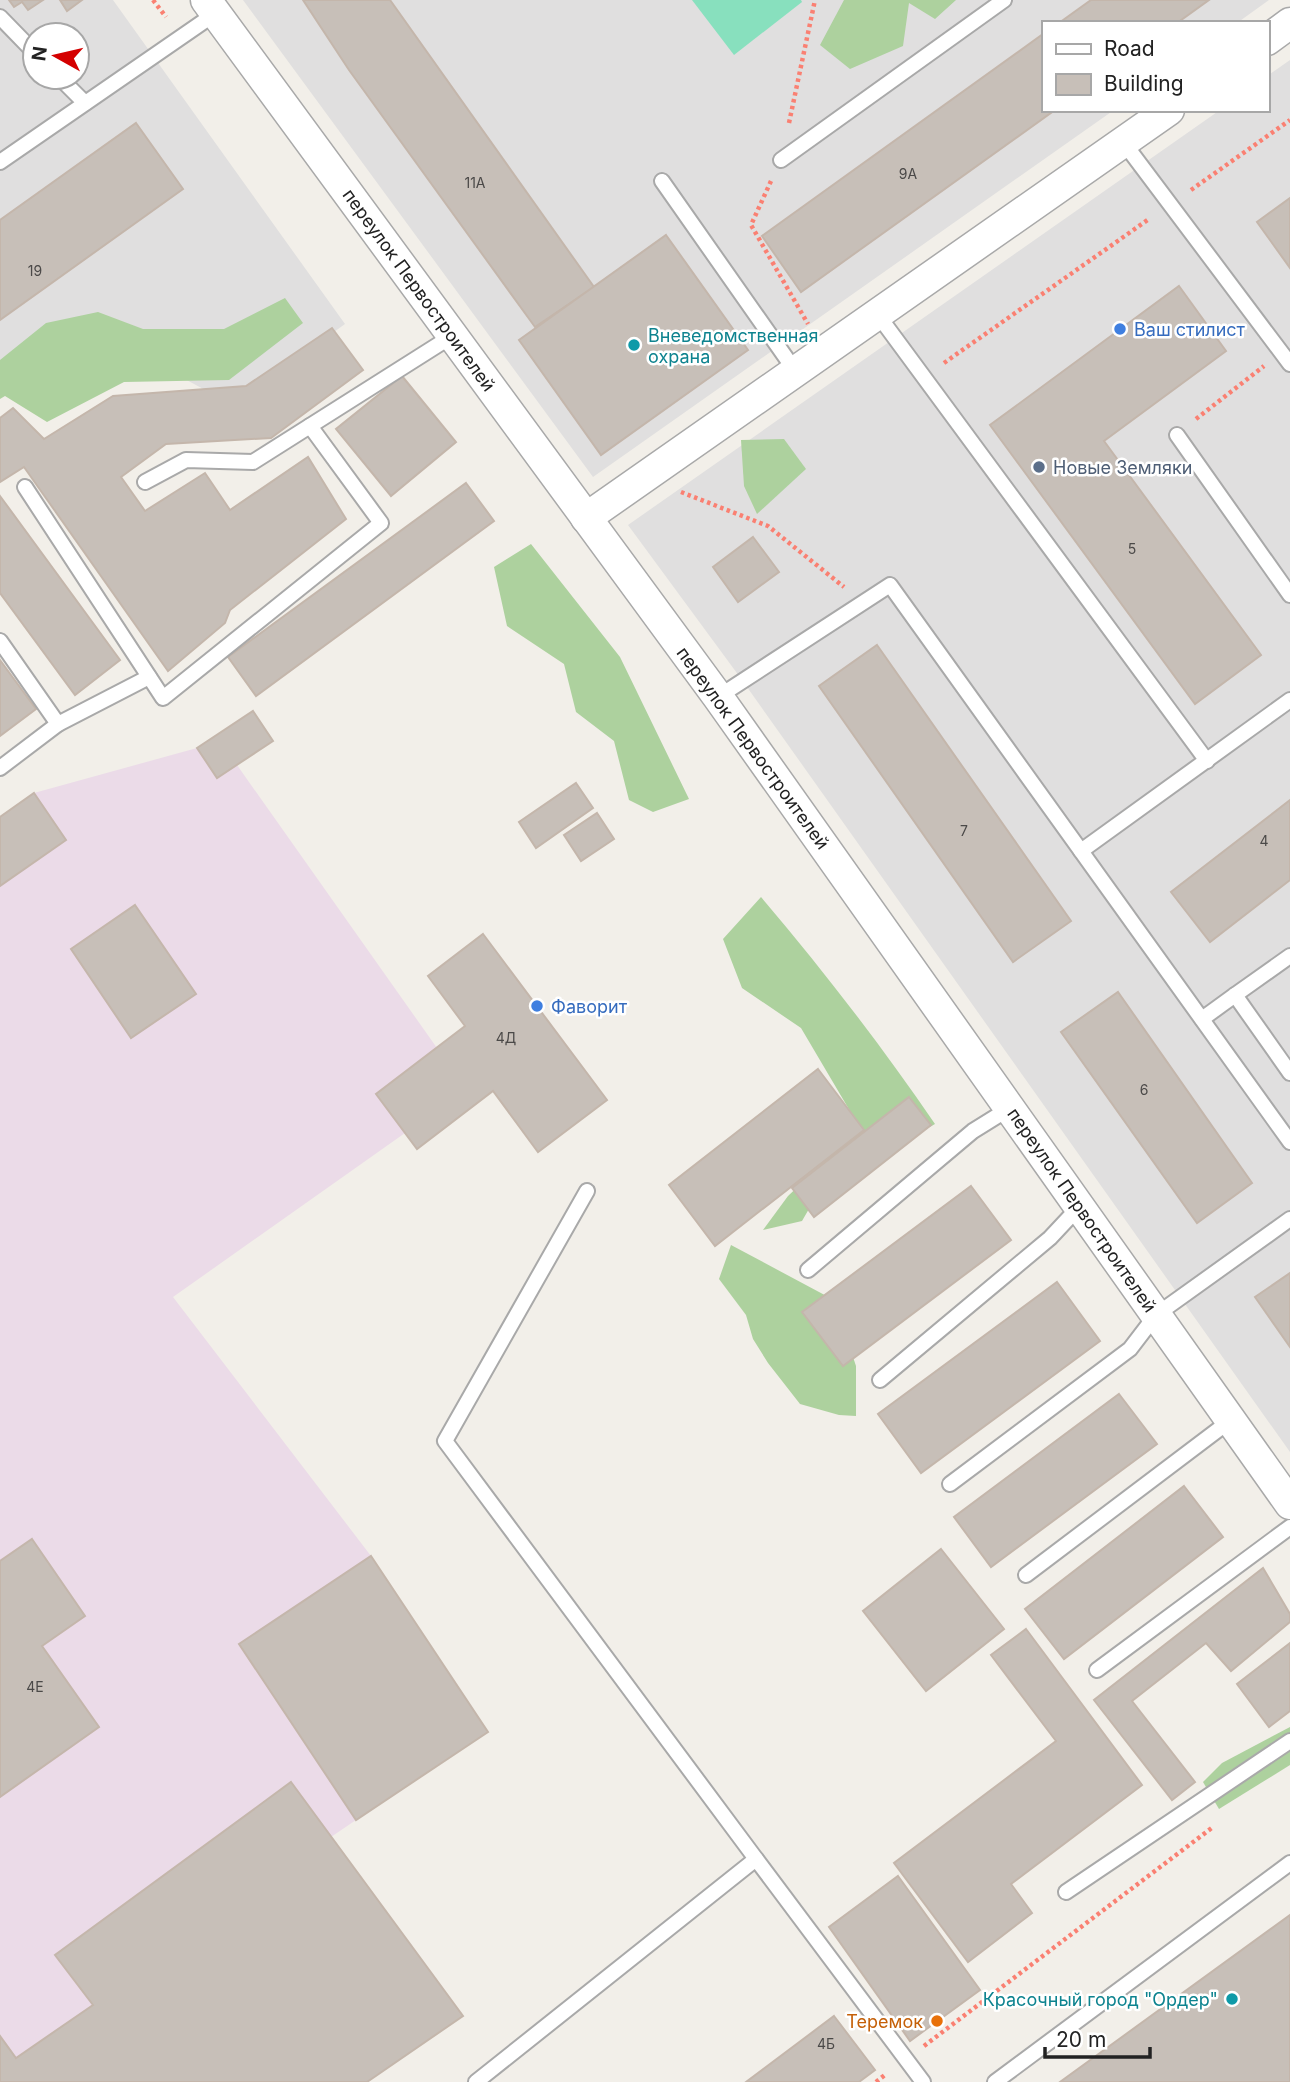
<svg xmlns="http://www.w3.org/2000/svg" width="1290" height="2082" font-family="Inter,sans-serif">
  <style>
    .residential { fill: #e0dfdf; fill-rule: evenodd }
    .industrial { fill: #ebdbe8 }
    .forest { fill: #add19e }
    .pitch { fill: #88e0be }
    .building { fill: #c7bfb8; stroke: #c4b6ab; stroke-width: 2 }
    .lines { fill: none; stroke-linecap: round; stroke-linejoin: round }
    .service-casing { stroke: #a9a9a9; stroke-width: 18 }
    .minor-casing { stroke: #a9a9a9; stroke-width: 33 }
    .path { stroke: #fa8072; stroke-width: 4.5; stroke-dasharray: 3.5 3.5; stroke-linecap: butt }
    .service { stroke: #fff; stroke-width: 14 }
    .minor { stroke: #fff; stroke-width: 30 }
    .shop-dot { fill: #3f7fe0; stroke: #fff; stroke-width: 2.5 }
    .culture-dot { fill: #0f9aa8; stroke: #fff; stroke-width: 2.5 }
    .service-dot { fill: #5c6f8a; stroke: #fff; stroke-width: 2.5 }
    .food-dot { fill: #e8710a; stroke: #fff; stroke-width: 2.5 }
    .labels { text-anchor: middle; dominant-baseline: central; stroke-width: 5; stroke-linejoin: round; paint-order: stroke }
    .number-label { font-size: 14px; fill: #4b4948 }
    .street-label { font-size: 18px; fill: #222; stroke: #fff }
    .shop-label { font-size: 18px; fill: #366cbe; stroke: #fff; text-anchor: start }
    .culture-label { font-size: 18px; fill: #0d838f; stroke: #fff; text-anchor: start }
    .service-label { font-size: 18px; fill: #4e5e75; stroke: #fff; text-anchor: start }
    .food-label { font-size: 18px; fill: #c56008; stroke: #fff; text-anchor: end }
  </style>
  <rect width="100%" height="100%" fill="#f2efe9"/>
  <g class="residential">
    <path d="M0,0H113L345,324L233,405L92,329L0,394ZM35,35H77V77H35Z"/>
    <path d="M243,0H1269L1237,23H1043V110H1114L593,477Z"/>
    <path d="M1290,60V1452L742,680L628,525L1220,110H1267V76Z"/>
  </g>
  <path class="industrial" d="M197,748L217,778L237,765L437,1048L376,1094L405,1133L173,1297L371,1556L240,1644L356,1820L331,1837L290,1782L56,1955L93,2005L16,2058L0,2036V1797L99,1727L42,1646L85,1615L32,1539L0,1561V886L66,840L34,793Z"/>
  <g class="forest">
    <path d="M844,0H956L935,19L909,3L903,46L850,69L820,45Z"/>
    <path d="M285,298L303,323L229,380L124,382L47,422L5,396L0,399V360L46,323L98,312L143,329H224Z"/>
    <path d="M784,439L806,469L757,514L744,486L741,440Z"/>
    <path d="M531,544L620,657L689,799L653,812L629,800L614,741L576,712L564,664L507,626L494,567Z"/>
    <path d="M761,897C823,970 881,1045 935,1124L821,1188L802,1221L763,1230L788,1196L860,1128L801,1028L742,988L723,939Z"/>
    <path d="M731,1245L834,1300L856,1366V1416L839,1415L800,1404L768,1363L753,1339L746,1315L719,1279Z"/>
    <path d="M1290,1727V1765L1219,1809L1203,1782L1222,1763Z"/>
  </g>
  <path class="pitch" d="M692,0H801L802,2L734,55Z"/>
  <g class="building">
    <path d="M9,0H43L28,10L22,2L14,7Z"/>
    <path d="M60,0H82L67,11Z"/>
    <path d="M303,0H390L594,287L535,327L349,70Z"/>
    <path d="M1091,0H1209L1177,23H1059Z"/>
    <path d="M1043,34V110H1055L801,292L762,236Z"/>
    <path d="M136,123L183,189L0,320V220Z"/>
    <path d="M1290,198V268L1257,222Z"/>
    <path d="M666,235L748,350L601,455L519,340Z"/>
    <path d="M1179,286L1226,351L1104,441L1261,655L1195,704L990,425Z"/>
    <path d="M332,328L363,370L271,438L166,444L121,477L145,511L205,473L230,510L308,457L346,519L230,610L225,623L168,671L24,467L0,482V418L13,408L44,439L113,396L246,386Z"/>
    <path d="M402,376L456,442L391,496L336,429Z"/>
    <path d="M466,483L494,521L256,696L228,657Z"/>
    <path d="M0,496L120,660L75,695L0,593Z"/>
    <path d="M753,537L779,572L738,602L713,567Z"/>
    <path d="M877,645L1071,921L1013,962L819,686Z"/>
    <path d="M0,660L36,709L0,736Z"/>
    <path d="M253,711L273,741L217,778L197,748Z"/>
    <path d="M576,783L593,808L536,848L519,822Z"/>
    <path d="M34,793L66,840L0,886V817Z"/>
    <path d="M1290,800V880L1210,942L1171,892Z"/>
    <path d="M597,813L614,839L581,861L564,835Z"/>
    <path d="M135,905L196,994L131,1038L71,949Z"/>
    <path d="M483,934L607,1100L538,1152L493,1091L417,1149L376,1094L465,1026L428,976Z"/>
    <path d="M1118,992L1252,1183L1197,1223L1061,1032Z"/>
    <path d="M818,1069L864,1130L715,1246L669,1185Z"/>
    <path d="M909,1097L931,1125L814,1217L792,1188Z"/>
    <path d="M971,1186L1011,1240L843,1366L802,1312Z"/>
    <path d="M1290,1273V1347L1255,1297Z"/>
    <path d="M1057,1282L1100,1341L921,1473L878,1414Z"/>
    <path d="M1119,1394L1157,1444L991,1567L954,1517Z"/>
    <path d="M1184,1486L1223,1537L1064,1659L1025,1609Z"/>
    <path d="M32,1539L85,1616L42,1646L99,1727L0,1797V1561Z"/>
    <path d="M941,1549L1004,1629L926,1691L863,1611Z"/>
    <path d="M371,1556L488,1732L356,1820L239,1644Z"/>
    <path d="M1263,1568L1290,1614V1622L1231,1671L1206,1643L1132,1701L1195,1782L1172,1800L1094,1700Z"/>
    <path d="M1026,1629L1142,1785L1011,1884L1032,1913L968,1962L894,1863L1056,1741L991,1655Z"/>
    <path d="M1290,1643V1711L1269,1727L1237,1684Z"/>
    <path d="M291,1782L463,2016L367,2082H0V2036L16,2058L93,2005L55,1955Z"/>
    <path d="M898,1876L980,1990L910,2041L829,1927Z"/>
    <path d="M1290,1915V2082H1060Z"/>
    <path d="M834,2016L875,2070L859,2082H746Z"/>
  </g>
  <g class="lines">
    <g class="service-casing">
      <g id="service">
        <path d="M0,17L35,53"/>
        <path d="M59,77L85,103"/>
        <path d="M1124,143L1290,364"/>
        <path d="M781,160L1004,0"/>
        <path d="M0,162L216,13"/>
        <path d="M662,181L796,372"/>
        <path d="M878,315L1207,761"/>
        <path d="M1177,435L1290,595"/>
        <path d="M145,482L186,460L253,462L452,336"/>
        <path d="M25,487L163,698L381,523L310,426"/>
        <path d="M0,641L58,724L149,677"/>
        <path d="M718,697L890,585L1290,1142"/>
        <path d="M0,768L58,724"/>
        <path d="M1081,851L1290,700"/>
        <path d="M1290,956L1235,995L1290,1073"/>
        <path d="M1202,1019L1235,995"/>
        <path d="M587,1191L445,1441L756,1859"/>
        <path d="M808,1270L973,1131L1010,1108"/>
        <path d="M880,1380L1050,1238L1079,1207"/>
        <path d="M950,1484L1130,1349L1156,1315L1290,1219"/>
        <path d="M1026,1575L1231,1420"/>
        <path d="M1097,1670L1290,1527"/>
        <path d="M1066,1892L1290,1741"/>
        <path d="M476,2082L756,1859L923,2082"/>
        <path d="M995,2082L1290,1863"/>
      </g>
    </g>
    <g class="minor-casing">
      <g id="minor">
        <path d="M206,0L718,697L1290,1504"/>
        <path d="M1267,40L1290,23"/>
        <path d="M586,518L1169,110"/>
      </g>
    </g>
    <g class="path">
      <path d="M153,0L166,17"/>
      <path d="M789,123L815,0"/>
      <path d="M771,181L751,225L808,324"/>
      <path d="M1191,190L1290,120"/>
      <path d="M944,363L1149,219"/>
      <path d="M1196,419L1264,366"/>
      <path d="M681,492L768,526L844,587"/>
      <path d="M924,2046L1213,1827"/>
      <path d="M876,2082L886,2074"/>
    </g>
    <use href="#service" class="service"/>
    <use href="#minor" class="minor"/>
  </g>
  <g class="shop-dot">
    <circle cx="1120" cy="329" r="7"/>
    <circle cx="537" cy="1006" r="7"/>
  </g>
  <g class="culture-dot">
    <circle cx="634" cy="345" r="7"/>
    <circle cx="1232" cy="1999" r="7"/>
  </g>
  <circle class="service-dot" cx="1039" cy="467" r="7"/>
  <circle class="food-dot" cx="937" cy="2021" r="7"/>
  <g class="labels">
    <g class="number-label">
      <text x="908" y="173">9А</text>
      <text x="475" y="182">11А</text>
      <text x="35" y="270">19</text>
      <text x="1132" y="548">5</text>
      <text x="964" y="830">7</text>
      <text x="1264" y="840">4</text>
      <text x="506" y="1037">4Д</text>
      <text x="1144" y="1089">6</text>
      <text x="35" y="1686">4Е</text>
      <text x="826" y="2043">4Б</text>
    </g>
    <g class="street-label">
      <text transform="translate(419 290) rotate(54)">переулок Первостроителей</text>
      <text transform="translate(753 748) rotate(54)">переулок Первостроителей</text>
      <text transform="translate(1082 1210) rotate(55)">переулок Первостроителей</text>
    </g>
    <g class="shop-label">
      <text x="1134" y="329">Ваш стилист</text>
      <text x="551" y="1006">Фаворит</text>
    </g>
    <g class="culture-label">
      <text x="648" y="335">Вневедомственная<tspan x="648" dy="21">охрана</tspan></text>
      <text x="1218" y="1999" text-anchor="end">Красочный город "Ордер"</text>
    </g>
    <g class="service-label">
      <text x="1053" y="467">Новые Земляки</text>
    </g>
    <g class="food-label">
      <text x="923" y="2021">Теремок</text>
    </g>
  </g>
  <rect x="1042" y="21" width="228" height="91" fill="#ffffff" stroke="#a7a7a7" stroke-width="2"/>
  <rect x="1056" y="44" width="35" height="10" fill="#ffffff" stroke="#a7a7a7" stroke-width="2"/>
  <text x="1104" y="56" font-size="21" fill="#222222">Road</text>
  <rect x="1056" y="74" width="35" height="21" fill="#c7bfb8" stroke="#a7a7a7" stroke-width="2"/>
  <text x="1104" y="91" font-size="21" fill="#222222">Building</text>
  <g transform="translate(56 56) rotate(278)"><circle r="33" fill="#ffffff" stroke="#a7a7a7" stroke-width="2"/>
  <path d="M0-5L12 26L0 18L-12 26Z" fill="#d40000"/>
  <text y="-10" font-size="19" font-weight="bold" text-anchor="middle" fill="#222222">N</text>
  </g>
  <path d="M1045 2047v10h105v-10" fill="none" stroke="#222222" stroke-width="3.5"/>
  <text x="1056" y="2047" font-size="21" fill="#222222" stroke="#ffffff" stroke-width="5" paint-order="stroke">20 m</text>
</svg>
